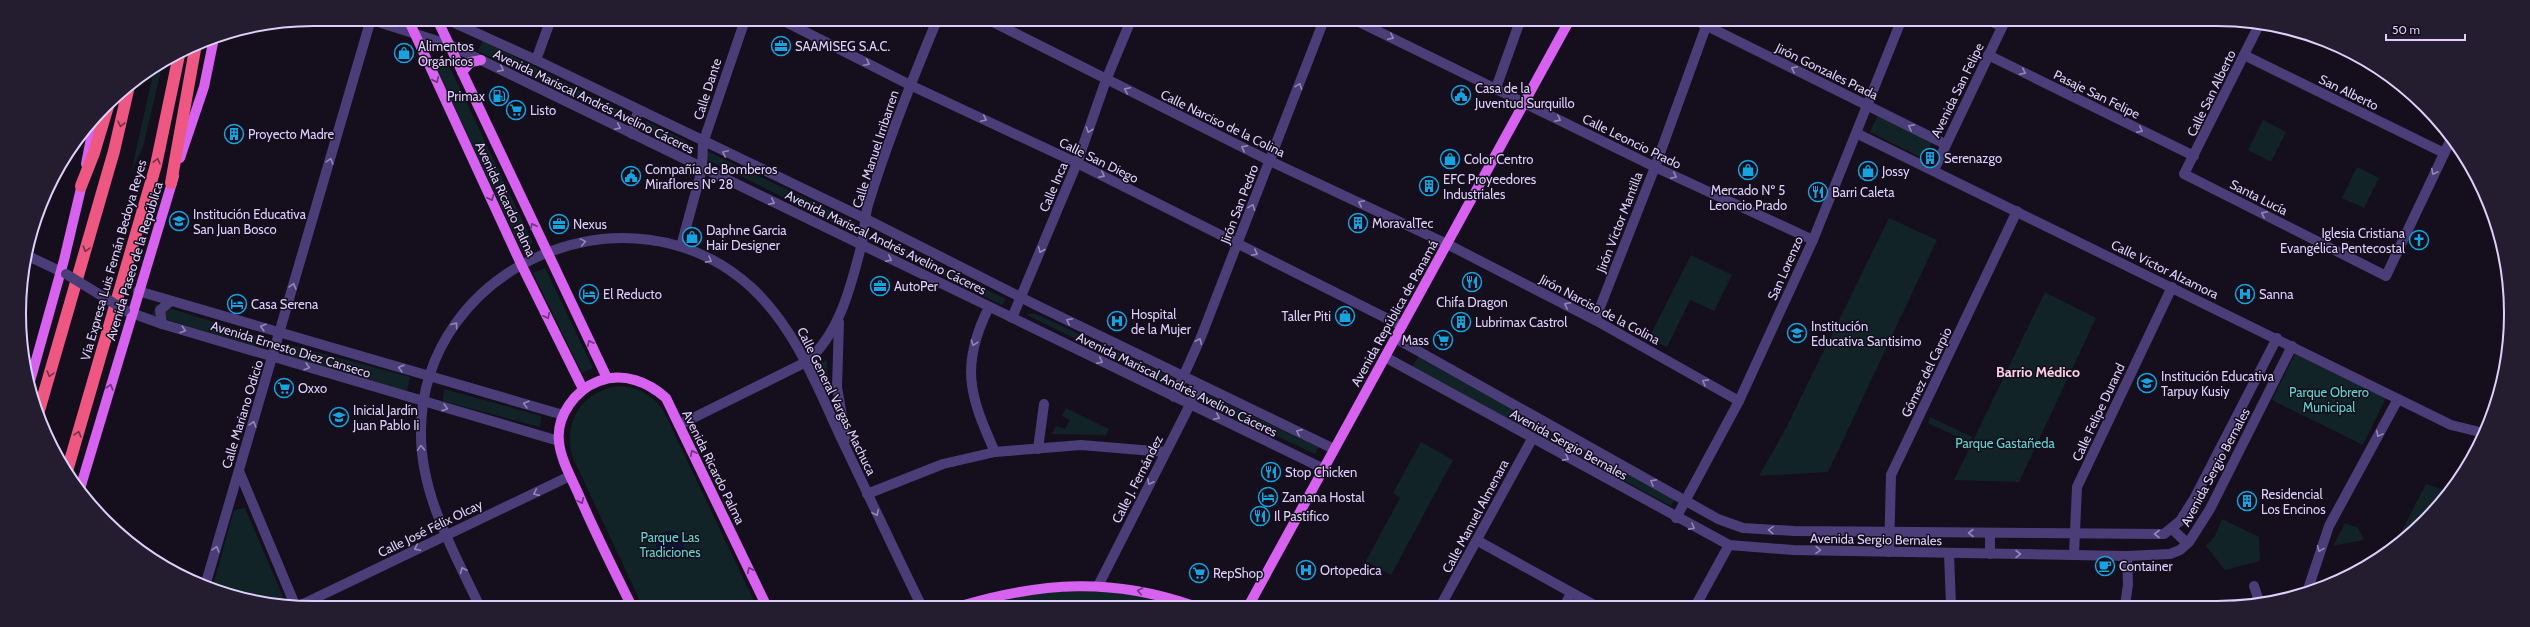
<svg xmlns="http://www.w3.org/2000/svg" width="2530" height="627" font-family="Cabin,sans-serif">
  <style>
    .green { fill: #122327 }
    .water { fill: #0e1437 }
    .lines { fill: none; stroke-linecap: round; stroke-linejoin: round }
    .minor { stroke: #4b3e78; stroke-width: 10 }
    .major { stroke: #d662ef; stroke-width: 10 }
    .highway { stroke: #ee5781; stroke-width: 12 }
    .minor-bridge { stroke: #4b3e78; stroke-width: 10 }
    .oneway { stroke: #9486b9 }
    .oneway2 { stroke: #6b347b }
    .oneway3 { stroke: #762f4a }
    .labels { text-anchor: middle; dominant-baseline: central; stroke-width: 3; stroke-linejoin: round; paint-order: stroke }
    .poi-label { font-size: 13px; fill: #ddcffa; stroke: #140e1d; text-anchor: start }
    .street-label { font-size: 13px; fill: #ddcffa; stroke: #140e1d }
    .park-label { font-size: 13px; fill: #64d2cc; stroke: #140e1d }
    .neighbourhood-label { font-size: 14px; font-weight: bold; fill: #fad1e3; stroke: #140e1d }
    .rim { fill: none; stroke: #ddcffa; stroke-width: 2 }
  </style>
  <rect width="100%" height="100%" fill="#140e1d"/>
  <g class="green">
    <path d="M483,41L621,111L623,120L478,51Z"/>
    <path d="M445,57L533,243L521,249L433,62Z"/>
    <path d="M162,66L143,147L131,173L154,70Z"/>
    <path d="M1879,113L1933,140L1924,159L1870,132Z"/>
    <path d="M2263,120L2286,132L2271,162L2248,150Z"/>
    <path d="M646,121L686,141L684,148L647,131Z"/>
    <path d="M707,151L856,223L853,232L706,159Z"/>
    <path d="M2357,167L2379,178L2364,208L2342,198Z"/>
    <path d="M1889,218L1937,240L1828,472L1759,476L1784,432Z"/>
    <path d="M878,236L1006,299L1002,305L875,242Z"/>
    <path d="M1691,255L1732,275L1714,311L1690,300L1667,347L1649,338Z"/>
    <path d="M545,268L593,368L582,373L533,273Z"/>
    <path d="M2045,292L2096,318L2019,482L1954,480Z"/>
    <path d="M156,304L259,336L261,341L255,346L152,315Z"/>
    <path d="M1025,314H1036L1174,378L1173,387Z"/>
    <path d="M291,345L410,377L407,391L285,356Z"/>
    <path d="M2295,354L2386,398L2363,445L2272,400Z"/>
    <path d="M1418,357L1529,418L1523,427L1412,367Z"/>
    <path d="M827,360L829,403L813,367Z"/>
    <path d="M617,386C636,386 652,394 663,410L756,605H642L573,458C562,422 581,393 617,386Z"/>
    <path d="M444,389L541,416L540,427L443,401Z"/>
    <path d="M1206,394L1318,447H1319L1315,454L1202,401Z"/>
    <path d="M1066,408L1109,429L1106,435L1052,434L1056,426L1065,429L1070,420L1062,416Z"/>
    <path d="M1930,417L1972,437L1970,443L1928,423Z"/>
    <path d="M1547,427L1675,498L1671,506L1542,437Z"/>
    <path d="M1421,442L1453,460L1391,575L1366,561L1400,498L1393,493Z"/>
    <path d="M2426,484L2447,491L2425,522L2396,542Z"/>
    <path d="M245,508L284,599L272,605L212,589L234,510Z"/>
    <path d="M2222,519L2259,537L2260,561L2225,570L2206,546L2215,536Z"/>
    <path d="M2345,523L2358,528L2364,540L2333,546Z"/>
    <path d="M1078,589L1134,594L1177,605H976L1002,597Z"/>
  </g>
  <circle class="water" cx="670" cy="545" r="14"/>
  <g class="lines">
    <g class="minor">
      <path d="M369,19L450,45L1324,469"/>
      <path d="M446,19L536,60L866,219L1036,305L1334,449"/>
      <path d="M782,20L910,85L1077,163L1402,326"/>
      <path d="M989,20L1270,161L1447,244L1595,320L1739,401"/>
      <path d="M1355,20L1655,167L1813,240"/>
      <path d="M1697,21L1945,144"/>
      <path d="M1991,21L2002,27"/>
      <path d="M2260,23L2184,174L2386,276L2452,137"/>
      <path d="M1988,55L2194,156"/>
      <path d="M2244,55L2444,153"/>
      <path d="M536,60L551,19"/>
      <path d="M1496,88L1520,21"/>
      <path d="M632,134L638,111"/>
      <path d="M1858,134L2451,425L2484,433"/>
      <path d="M1934,170L2005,21"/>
      <path d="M681,246L702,169L703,143L745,20"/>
      <path d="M26,255L66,274"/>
      <path d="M138,291L563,415"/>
      <path d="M989,307C960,365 969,395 995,452"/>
      <path d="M126,311L162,324L559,441"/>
      <path d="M1012,318L1077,163L1106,80L1131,20"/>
      <path d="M1595,320L1655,167L1708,21"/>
      <path d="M839,322L837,387L846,439"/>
      <path d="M162,324L160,310L171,301"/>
      <path d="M1395,338L1718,519L1743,528L1794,531L2164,534L2180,521L2194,499L2277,338"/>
      <path d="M1385,357L1729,545L1793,550L2127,556L2170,554L2180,550L2189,542L2210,509L2292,346"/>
      <path d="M1174,397L1201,337L1324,20"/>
      <path d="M679,425L806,362C839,335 851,286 861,247C865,233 864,218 868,205C887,142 912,80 937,20"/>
      <path d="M1038,449L1044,404"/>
      <path d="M239,471L295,605"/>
      <path d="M867,494L943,464L995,452L1081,445L1165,452"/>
      <path d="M1676,518L1739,401L1813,240L1901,21"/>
      <path d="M2172,529L2187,543"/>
      <path d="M1990,533V554"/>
      <path d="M1478,541L1594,605"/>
      <path d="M1889,552L1891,475L2017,211"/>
      <path d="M1949,554L1951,605"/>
      <path d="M2074,554L2077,487L2172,287"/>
      <path d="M205,586L371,19"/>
      <path d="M1098,586L1200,385"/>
      <path d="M2254,586L2260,604"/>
      <path d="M2308,589L2329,526L2398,399"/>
      <path d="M301,605L570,476"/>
      <path d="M479,605C453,550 420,494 421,431C422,265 630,176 752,288C795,328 817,386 841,438C868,494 894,550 921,605"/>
      <path d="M1441,605L1532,439"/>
      <path d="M1565,605L1571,593"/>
      <path d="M1696,605L1729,545"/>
      <path d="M2125,606L2128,584L2127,556"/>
    </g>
    <g class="major">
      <path d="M408,19L521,264L583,389"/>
      <path d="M437,19L607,378"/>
      <path d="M462,72L471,62L481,60"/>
      <path d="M180,158L204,87L214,38"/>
      <path d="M86,164L95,118"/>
      <path d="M29,385L64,260L83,180"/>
      <path d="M79,492L174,176"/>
      <path d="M631,605C613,568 594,531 578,493C571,477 561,460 559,442C556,416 575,390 599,381C624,372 648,382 666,398L766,605"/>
      <path d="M964,605C1043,582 1112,578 1191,605"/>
      <path d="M1249,605L1569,21"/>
    </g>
    <g class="highway">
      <path d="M171,183L196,44"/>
      <path d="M81,186L94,153L109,103"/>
      <path d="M38,414L114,151L129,86"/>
      <path d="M67,471L156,165L179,55"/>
    </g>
    <path class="minor-bridge" d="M66,274L125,310"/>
  </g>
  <defs><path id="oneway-chevron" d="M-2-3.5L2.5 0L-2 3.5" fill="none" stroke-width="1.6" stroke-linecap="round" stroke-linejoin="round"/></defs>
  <g class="oneway">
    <use href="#oneway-chevron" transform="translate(1391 37) rotate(26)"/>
    <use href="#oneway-chevron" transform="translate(867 63) rotate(27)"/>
    <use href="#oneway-chevron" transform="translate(501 69) rotate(26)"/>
    <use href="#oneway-chevron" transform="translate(1794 69) rotate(-154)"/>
    <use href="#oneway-chevron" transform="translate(2023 72) rotate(26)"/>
    <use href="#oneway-chevron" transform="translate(1299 86) rotate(-69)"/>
    <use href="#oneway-chevron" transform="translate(1127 90) rotate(-154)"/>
    <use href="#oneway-chevron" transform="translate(984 119) rotate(25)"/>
    <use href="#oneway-chevron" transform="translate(1558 119) rotate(27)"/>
    <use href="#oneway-chevron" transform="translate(618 127) rotate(26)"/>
    <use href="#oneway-chevron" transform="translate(1911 127) rotate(-153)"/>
    <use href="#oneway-chevron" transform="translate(1089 130) rotate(109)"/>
    <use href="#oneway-chevron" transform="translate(2140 130) rotate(26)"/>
    <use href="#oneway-chevron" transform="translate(1244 148) rotate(-154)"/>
    <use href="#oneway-chevron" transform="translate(725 153) rotate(-155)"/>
    <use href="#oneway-chevron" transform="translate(330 161) rotate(-74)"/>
    <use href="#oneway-chevron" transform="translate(2434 172) rotate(117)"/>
    <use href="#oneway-chevron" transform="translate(1102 175) rotate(27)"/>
    <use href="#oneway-chevron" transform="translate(1674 176) rotate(25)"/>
    <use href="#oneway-chevron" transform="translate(772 202) rotate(26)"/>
    <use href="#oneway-chevron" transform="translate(1361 203) rotate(-155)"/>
    <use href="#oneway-chevron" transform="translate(1252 207) rotate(-69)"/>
    <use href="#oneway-chevron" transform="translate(2264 214) rotate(-153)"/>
    <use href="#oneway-chevron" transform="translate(583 242) rotate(-10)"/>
    <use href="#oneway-chevron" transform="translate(1041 250) rotate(113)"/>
    <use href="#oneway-chevron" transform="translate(1255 253) rotate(27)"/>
    <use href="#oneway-chevron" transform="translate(889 259) rotate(26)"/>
    <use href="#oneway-chevron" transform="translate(709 260) rotate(29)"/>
    <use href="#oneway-chevron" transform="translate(293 286) rotate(-74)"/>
    <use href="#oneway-chevron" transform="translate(1567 305) rotate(-153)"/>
    <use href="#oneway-chevron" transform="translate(1069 321) rotate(-154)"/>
    <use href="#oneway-chevron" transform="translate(455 325) rotate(-54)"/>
    <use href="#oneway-chevron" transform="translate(263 327) rotate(-164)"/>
    <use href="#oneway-chevron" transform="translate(183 330) rotate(17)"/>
    <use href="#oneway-chevron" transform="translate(1199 341) rotate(-66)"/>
    <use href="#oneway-chevron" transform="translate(974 343) rotate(108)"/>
    <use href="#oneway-chevron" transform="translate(1100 361) rotate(26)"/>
    <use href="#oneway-chevron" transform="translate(307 367) rotate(17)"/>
    <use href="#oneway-chevron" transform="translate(401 368) rotate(-164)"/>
    <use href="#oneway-chevron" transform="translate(1705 382) rotate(-151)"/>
    <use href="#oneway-chevron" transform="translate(526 404) rotate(-164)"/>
    <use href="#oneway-chevron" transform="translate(445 408) rotate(16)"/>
    <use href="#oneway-chevron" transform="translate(1217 417) rotate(26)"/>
    <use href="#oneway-chevron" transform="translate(253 424) rotate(-73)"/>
    <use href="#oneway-chevron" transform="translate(1299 432) rotate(-154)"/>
    <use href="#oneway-chevron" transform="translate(2379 434) rotate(118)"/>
    <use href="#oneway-chevron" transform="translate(421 448) rotate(-92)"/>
    <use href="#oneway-chevron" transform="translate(1566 458) rotate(29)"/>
    <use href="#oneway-chevron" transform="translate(1150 482) rotate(116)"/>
    <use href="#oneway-chevron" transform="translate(1653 482) rotate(-151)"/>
    <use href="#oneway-chevron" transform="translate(536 493) rotate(156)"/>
    <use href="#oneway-chevron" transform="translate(876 513) rotate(65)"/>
    <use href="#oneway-chevron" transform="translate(1692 527) rotate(29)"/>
    <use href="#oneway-chevron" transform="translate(1771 530) rotate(-177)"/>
    <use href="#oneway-chevron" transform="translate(1971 533) rotate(-180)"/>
    <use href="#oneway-chevron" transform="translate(2157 534) rotate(180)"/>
    <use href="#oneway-chevron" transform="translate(417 548) rotate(154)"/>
    <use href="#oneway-chevron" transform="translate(216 549) rotate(-74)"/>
    <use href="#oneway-chevron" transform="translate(2320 549) rotate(111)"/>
    <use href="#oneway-chevron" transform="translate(1818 550) rotate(1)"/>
    <use href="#oneway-chevron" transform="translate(2018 554)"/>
    <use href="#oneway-chevron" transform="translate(463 570) rotate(-115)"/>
  </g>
  <g class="oneway2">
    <use href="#oneway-chevron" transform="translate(436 80) rotate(65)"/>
    <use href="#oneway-chevron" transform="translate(491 198) rotate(65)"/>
    <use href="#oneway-chevron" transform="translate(533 226) rotate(-115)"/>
    <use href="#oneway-chevron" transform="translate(547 316) rotate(64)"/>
    <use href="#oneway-chevron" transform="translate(590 343) rotate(-116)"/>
    <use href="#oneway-chevron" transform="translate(110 387) rotate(-74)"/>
    <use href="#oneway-chevron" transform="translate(693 453) rotate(-116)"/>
    <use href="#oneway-chevron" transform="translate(581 501) rotate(66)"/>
    <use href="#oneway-chevron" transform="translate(750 570) rotate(-116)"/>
    <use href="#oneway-chevron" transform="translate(1140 591) rotate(-169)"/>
  </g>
  <g class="oneway3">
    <use href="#oneway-chevron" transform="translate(121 124) rotate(103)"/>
    <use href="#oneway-chevron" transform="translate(157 161) rotate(-76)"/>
    <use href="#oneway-chevron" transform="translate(86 249) rotate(106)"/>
    <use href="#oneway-chevron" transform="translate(50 374) rotate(106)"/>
    <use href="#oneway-chevron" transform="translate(78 434) rotate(-74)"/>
  </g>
  <defs>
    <g id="office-ring" transform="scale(1)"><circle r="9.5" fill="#140e1d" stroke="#17a3df" stroke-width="1.5"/><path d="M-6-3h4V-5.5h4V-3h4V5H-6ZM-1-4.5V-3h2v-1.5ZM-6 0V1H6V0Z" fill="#17a3df"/></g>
    <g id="shop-ring" transform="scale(1)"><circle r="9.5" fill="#140e1d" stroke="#17a3df" stroke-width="1.5"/><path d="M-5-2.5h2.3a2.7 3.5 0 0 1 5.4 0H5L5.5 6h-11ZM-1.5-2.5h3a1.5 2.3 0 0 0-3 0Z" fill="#17a3df"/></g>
    <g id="civic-ring" transform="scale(1)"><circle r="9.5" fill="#140e1d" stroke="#17a3df" stroke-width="1.5"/><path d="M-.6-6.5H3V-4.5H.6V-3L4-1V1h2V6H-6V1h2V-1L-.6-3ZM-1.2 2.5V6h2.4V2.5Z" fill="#17a3df"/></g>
    <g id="fuel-ring" transform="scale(1)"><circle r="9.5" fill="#140e1d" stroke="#17a3df" stroke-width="1.5"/><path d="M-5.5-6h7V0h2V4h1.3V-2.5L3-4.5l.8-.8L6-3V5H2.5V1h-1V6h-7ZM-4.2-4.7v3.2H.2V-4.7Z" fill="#17a3df"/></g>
    <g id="supermarket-ring" transform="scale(1)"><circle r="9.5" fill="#140e1d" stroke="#17a3df" stroke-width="1.5"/><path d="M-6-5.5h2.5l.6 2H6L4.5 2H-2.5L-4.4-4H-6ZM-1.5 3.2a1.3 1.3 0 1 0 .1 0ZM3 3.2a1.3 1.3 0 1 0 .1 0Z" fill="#17a3df"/></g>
    <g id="building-ring" transform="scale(1)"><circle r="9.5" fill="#140e1d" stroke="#17a3df" stroke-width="1.5"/><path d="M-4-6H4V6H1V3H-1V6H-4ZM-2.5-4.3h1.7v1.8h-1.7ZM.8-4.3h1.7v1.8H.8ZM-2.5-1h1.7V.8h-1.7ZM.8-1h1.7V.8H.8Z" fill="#17a3df"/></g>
    <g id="restaurant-ring" transform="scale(1)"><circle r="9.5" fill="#140e1d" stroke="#17a3df" stroke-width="1.5"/><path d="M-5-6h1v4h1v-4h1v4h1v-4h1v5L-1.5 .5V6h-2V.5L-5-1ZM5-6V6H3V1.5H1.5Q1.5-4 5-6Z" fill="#17a3df"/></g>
    <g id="school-ring" transform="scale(1)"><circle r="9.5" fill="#140e1d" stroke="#17a3df" stroke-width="1.5"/><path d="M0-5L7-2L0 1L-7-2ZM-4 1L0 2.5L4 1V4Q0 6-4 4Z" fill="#17a3df"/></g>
    <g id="church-ring" transform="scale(1)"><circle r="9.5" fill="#140e1d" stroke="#17a3df" stroke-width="1.5"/><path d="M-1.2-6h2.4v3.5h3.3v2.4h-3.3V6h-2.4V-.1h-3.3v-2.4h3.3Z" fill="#17a3df"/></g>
    <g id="hotel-ring" transform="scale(1)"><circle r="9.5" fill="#140e1d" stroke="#17a3df" stroke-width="1.5"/><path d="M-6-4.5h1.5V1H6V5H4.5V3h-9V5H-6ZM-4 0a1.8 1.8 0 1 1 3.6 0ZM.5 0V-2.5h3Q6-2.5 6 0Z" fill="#17a3df"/></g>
    <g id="hospital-ring" transform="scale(1)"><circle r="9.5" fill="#140e1d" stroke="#17a3df" stroke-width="1.5"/><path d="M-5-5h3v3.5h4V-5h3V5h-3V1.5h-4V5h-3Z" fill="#17a3df"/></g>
    <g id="cafe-ring" transform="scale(1)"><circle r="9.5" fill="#140e1d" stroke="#17a3df" stroke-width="1.5"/><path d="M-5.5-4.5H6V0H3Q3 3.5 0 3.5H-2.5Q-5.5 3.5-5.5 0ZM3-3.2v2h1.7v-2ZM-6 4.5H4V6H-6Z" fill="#17a3df"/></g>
  </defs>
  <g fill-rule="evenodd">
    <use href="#office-ring" x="781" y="46"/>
    <use href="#shop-ring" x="404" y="53"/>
    <use href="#civic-ring" x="1461" y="95"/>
    <use href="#fuel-ring" x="499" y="96"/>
    <use href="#supermarket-ring" x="516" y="110"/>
    <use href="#building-ring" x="234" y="134"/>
    <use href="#building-ring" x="1930" y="158"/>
    <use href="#shop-ring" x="1450" y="159"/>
    <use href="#shop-ring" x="1748" y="170"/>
    <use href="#shop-ring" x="1868" y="171"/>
    <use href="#civic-ring" x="631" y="176"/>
    <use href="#building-ring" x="1429" y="186"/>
    <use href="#restaurant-ring" x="1818" y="192"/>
    <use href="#school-ring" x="179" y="221"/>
    <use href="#building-ring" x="1358" y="223"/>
    <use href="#office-ring" x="559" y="224"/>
    <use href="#shop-ring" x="692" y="237"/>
    <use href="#church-ring" x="2419" y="240"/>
    <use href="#restaurant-ring" x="1472" y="282"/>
    <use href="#office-ring" x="880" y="286"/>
    <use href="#hotel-ring" x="589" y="294"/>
    <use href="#hospital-ring" x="2245" y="294"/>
    <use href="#hotel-ring" x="237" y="304"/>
    <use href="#shop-ring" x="1345" y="316"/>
    <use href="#hospital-ring" x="1117" y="321"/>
    <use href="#building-ring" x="1461" y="322"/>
    <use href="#school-ring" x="1797" y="333"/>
    <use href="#supermarket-ring" x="1443" y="340"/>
    <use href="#school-ring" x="2147" y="383"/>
    <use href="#supermarket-ring" x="284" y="388"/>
    <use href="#school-ring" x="339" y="417"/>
    <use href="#restaurant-ring" x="1271" y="472"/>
    <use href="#hotel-ring" x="1268" y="497"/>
    <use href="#building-ring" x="2247" y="501"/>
    <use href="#restaurant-ring" x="1260" y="516"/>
    <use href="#cafe-ring" x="2105" y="566"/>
    <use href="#hospital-ring" x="1306" y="570"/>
    <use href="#supermarket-ring" x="1199" y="573"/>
  </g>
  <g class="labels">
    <g class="poi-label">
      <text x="418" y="46">Alimentos<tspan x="418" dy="15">Orgánicos</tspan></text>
      <text x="795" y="46">SAAMISEG S.A.C.</text>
      <text x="1475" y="88">Casa de la<tspan x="1475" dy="15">Juventud Surquillo</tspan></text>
      <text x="485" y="96" text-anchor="end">Primax</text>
      <text x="530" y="110">Listo</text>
      <text x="248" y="134">Proyecto Madre</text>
      <text x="1944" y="158">Serenazgo</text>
      <text x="1464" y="159">Color Centro</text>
      <text x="645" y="169">Compañía de Bomberos<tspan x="645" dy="15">Miraflores Nº 28</tspan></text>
      <text x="1882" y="171">Jossy</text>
      <text x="1443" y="179">EFC Proyeedores<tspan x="1443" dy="15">Industriales</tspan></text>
      <text x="1748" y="190" text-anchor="middle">Mercado Nº 5<tspan x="1748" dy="15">Leoncio Prado</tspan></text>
      <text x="1832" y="192">Barri Caleta</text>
      <text x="193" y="214">Institución Educativa<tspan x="193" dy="15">San Juan Bosco</tspan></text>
      <text x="1372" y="223">MoravalTec</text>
      <text x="573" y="224">Nexus</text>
      <text x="706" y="230">Daphne Garcia<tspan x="706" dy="15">Hair Designer</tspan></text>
      <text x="2405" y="233" text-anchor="end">Iglesia Cristiana<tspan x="2405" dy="15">Evangélica Pentecostal</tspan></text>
      <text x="894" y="286">AutoPer</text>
      <text x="603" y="294">El Reducto</text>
      <text x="2259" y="294">Sanna</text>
      <text x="1472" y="302" text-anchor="middle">Chifa Dragon</text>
      <text x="251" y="304">Casa Serena</text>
      <text x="1131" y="314">Hospital<tspan x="1131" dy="15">de la Mujer</tspan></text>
      <text x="1331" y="316" text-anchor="end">Taller Piti</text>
      <text x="1475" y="322">Lubrimax Castrol</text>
      <text x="1811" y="326">Institución<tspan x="1811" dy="15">Educativa Santisimo</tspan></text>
      <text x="1429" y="340" text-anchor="end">Mass</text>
      <text x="2161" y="376">Institución Educativa<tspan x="2161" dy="15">Tarpuy Kusiy</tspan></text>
      <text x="298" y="388">Oxxo</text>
      <text x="353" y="410">Inicial Jardín<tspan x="353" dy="15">Juan Pablo Ii</tspan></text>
      <text x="1285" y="472">Stop Chicken</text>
      <text x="2261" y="494">Residencial<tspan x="2261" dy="15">Los Encinos</tspan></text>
      <text x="1282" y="497">Zamana Hostal</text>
      <text x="1274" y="516">Il Pastifico</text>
      <text x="2119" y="566">Container</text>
      <text x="1320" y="570">Ortopedica</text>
      <text x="1213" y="573">RepShop</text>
    </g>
    <g class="street-label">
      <text transform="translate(1827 71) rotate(26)">Jirón Gonzales Prada</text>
      <text transform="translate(707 89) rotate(-72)">Calle Dante</text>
      <text transform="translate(1957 90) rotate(-64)">Avenida San Felipe</text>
      <text transform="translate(2349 92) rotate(26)">San Alberto</text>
      <text transform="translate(2211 93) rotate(-64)">Calle San Alberto</text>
      <text transform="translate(2097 94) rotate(26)">Pasaje San Felipe</text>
      <text transform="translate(594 101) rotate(26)">Avenida Mariscal Andrés Avelino Cáceres</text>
      <text transform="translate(1223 123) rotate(26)">Calle Narciso de la Colina</text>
      <text transform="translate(1632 141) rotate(26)">Calle Leoncio Prado</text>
      <text transform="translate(875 149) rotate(-72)">Calle Manuel Irribarren</text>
      <text transform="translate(1099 160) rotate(26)">Calle San Diego</text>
      <text transform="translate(1053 187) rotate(-67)">Calle Inca</text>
      <text transform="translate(2259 197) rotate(27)">Santa Lucía</text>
      <text transform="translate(506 199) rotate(65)">Avenida Ricardo Palma</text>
      <text transform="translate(1239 204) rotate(-69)">Jirón San Pedro</text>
      <text transform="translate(1619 222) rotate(-69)">Jirón Víctor Mantilla</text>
      <text transform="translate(886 242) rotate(26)">Avenida Mariscal Andrés Avelino Cáceres</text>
      <text transform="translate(113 260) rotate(-74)">Vía Expresa Luis Fernán Bedoya Reyes</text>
      <text transform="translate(134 261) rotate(-73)">Avenida Paseo de la República</text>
      <text transform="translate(1785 268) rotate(-66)">San Lorenzo</text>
      <text transform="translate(2165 269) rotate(26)">Calle Víctor Alzamora</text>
      <text transform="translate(1600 309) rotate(28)">Jirón Narciso de la Colina</text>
      <text transform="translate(1394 313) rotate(-61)">Avenida República de Panamá</text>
      <text transform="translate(291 349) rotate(17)">Avenida Ernesto Diez Canseco</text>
      <text transform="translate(1926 372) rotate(-64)">Gómez del Carpio</text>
      <text transform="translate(1177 384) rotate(26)">Avenida Mariscal Andrés Avelino Cáceres</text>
      <text transform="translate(837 401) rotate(64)">Calle General Vargas Machuca</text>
      <text transform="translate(2098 412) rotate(-65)">Calle Felipe Durand</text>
      <text transform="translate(242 414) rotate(-73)">Calle Mariano Odicio</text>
      <text transform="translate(1569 444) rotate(29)">Avenida Sergio Bernales</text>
      <text transform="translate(714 467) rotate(64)">Avenida Ricardo Palma</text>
      <text transform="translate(2215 467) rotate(-62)">Avenida Sergio Bernales</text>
      <text transform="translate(1137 479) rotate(-63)">Calle J. Fernández</text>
      <text transform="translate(1475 516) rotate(-62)">Calle Manuel Almenara</text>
      <text transform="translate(430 528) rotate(-26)">Calle José Félix Olcay</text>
      <text transform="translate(1876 539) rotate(1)">Avenida Sergio Bernales</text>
    </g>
    <g class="park-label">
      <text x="2329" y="392">Parque Obrero<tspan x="2329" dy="15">Municipal</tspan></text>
      <text x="2005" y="443">Parque Gastañeda</text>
      <text x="670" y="537">Parque Las<tspan x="670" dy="15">Tradiciones</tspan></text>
    </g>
    <g class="neighbourhood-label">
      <text x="2038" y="372">Barrio Médico</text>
    </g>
  </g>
  <path d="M0 0H2530V627H0ZM313 26H2217A287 287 0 0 1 2504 313V314A287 287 0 0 1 2217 601H313A287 287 0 0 1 26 314V313A287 287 0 0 1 313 26Z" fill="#241d2f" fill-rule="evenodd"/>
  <path class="rim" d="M313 26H2217A287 287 0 0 1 2504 313V314A287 287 0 0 1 2217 601H313A287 287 0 0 1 26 314V313A287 287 0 0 1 313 26Z"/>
  <path d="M2386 34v6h79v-6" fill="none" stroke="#ddcffa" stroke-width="2"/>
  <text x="2392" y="34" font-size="12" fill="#ddcffa" stroke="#140e1d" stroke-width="3" paint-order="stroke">50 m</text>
</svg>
